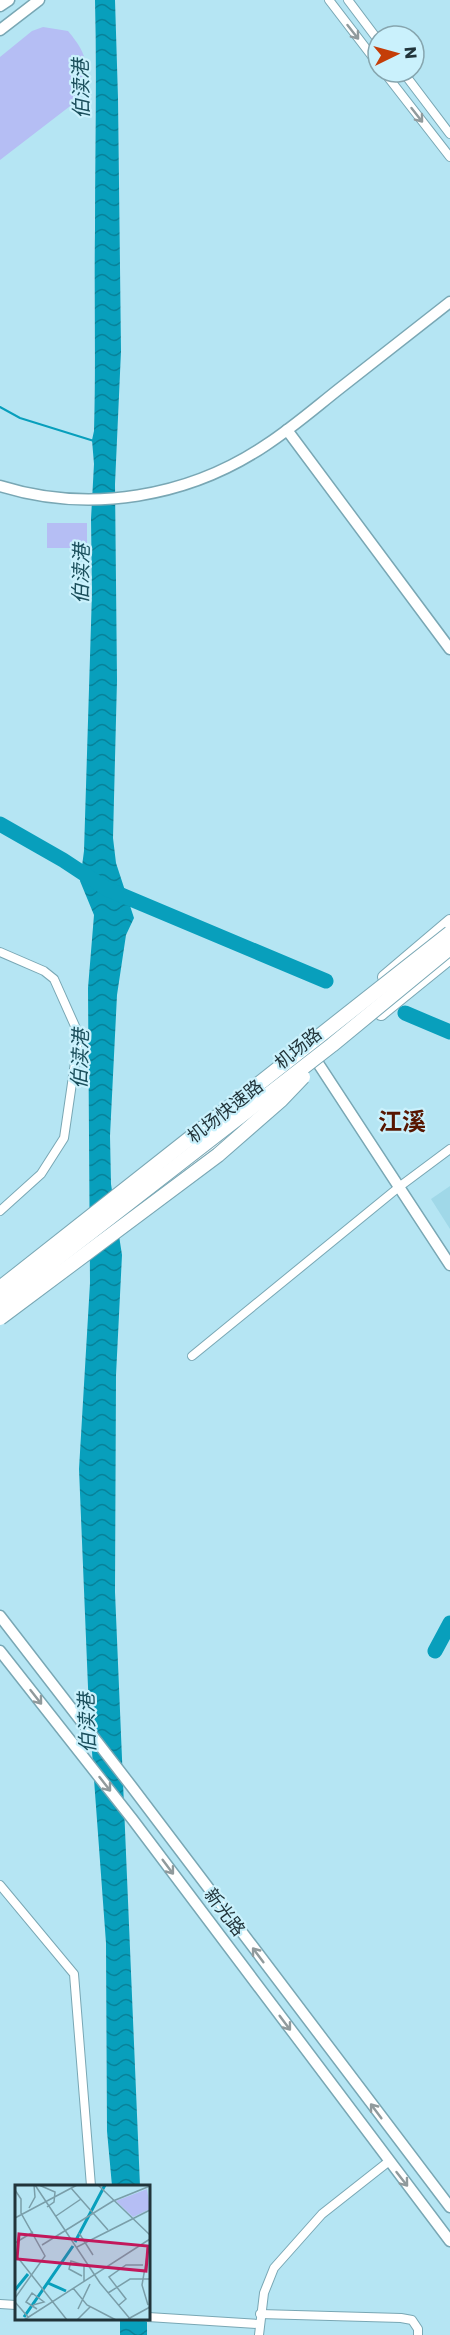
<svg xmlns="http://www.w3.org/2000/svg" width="450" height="2335" font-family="Poppins,'Noto Sans SC',sans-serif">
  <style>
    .built { fill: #a0d8e8 }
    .grass { fill: #b5bef4 }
    .water { fill: url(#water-waves) }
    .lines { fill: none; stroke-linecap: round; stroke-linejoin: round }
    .stream { stroke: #089fbc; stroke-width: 2 }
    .river { stroke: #089fbc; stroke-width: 15 }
    .minor-casing { stroke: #79a7b4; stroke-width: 10 }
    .tertiary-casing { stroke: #79a7b4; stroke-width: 13 }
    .secondary-casing { stroke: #79a7b4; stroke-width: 13 }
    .primary-casing { stroke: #79a7b4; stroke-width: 14 }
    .minor { stroke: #fff; stroke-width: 8 }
    .tertiary { stroke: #fff; stroke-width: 10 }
    .secondary { stroke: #fff; stroke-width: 10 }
    .primary { stroke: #fff; stroke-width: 12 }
    .trunk-bridge-casing { stroke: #79a7b4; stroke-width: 16; stroke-linecap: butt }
    .trunk-bridge { stroke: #fff; stroke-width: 14 }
    .oneway { stroke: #909a9c }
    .labels { text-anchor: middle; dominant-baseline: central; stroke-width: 4.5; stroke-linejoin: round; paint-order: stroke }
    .street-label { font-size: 18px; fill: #21343a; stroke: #caf1fc }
    .water-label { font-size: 20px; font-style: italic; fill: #1b4f5c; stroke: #caf1fc }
    .district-label { font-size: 24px; font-weight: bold; fill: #571601; stroke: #caf1fc }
    .inset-river { fill: none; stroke: #089fbc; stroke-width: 3 }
    .inset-road { fill: none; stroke: #7a9ea9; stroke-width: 1.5 }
    .view { fill: #c2185b; fill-opacity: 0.15; stroke: #c2185b; stroke-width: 3 }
    .inset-edge { fill: none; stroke: #21343a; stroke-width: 3 }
  </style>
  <defs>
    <pattern id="water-waves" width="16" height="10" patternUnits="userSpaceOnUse" patternTransform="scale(1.5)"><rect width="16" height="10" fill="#089fbc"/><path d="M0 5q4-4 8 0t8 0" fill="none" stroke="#08829a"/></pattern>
  </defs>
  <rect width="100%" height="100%" fill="#b5e5f3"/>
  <path class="built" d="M450,1186V1229L431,1199Z"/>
  <g class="grass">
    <path d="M43,27L68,31C89,56 91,70 78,100L0,160V57L32,31Z"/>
    <rect x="47" y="523" width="40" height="25"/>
  </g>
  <g class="water">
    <path d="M95,0H115L118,98L121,351L115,484L117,680L113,838L116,863L134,918L126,935L117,995L110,1136L111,1184L122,1255L116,1375L115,1592L140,2186H112L107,2131L106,1943L89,1711L79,1469L90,1283L88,988L94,915L80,881L84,851L92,592L91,519L94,464L92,440L94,431C96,364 94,296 95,229C95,153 97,77 95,0Z"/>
    <rect x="120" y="2319" width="27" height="16"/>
  </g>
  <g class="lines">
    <path class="stream" d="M0,407L20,418L94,441"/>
    <g class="river">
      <path d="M0,824L63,860L107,889L326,981"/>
      <path d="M405,1013L450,1032"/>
      <path d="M435,1651L450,1623"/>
    </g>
    <g class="minor-casing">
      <g id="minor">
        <path d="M329,0L378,64"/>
        <path d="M348,0L378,40"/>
        <path d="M384,72L450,157"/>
        <path d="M403,72L450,134"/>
        <path d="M0,952L44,971L54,979L79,1035L64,1138L41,1174L0,1211"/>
        <path d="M192,1356L399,1187L450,1149"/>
        <path d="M0,1885L74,1974L91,2186"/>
        <path d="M0,2304L16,2305"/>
        <path d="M260,2314L401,2318L412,2320L418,2329V2335"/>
        <path d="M148,2317L258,2324"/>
        <path d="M259,2335L264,2293L274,2268L322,2214L388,2162"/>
      </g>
    </g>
    <g class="tertiary-casing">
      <g id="tertiary">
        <path d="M287,430L450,649"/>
        <path d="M0,486C90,514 189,497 266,445C292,428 315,408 339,389C376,360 413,331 450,302"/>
        <path d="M312,1054L450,1265"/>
      </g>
    </g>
    <g class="secondary-casing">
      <g id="secondary">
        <path d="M0,6L9,0"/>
        <path d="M0,30L39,0"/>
        <path d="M0,1616L132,1787L450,2207"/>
        <path d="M0,1651L133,1820L450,2241"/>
      </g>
    </g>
    <g class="primary-casing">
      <g id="primary">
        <path d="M384,977L450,921"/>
        <path d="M381,1014L450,958"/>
        <path d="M132,1211L237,1131"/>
      </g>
    </g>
    <use href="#minor" class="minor"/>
    <use href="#tertiary" class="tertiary"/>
    <use href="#secondary" class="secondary"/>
    <use href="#primary" class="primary"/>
    <g class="trunk-bridge-casing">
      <g id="trunk-bridge">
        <path d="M0,1288L450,933"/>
        <path d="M0,1303L332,1045L450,948"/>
        <path d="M0,1318L218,1155L281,1100L303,1077"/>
      </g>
    </g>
    <use href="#trunk-bridge" class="trunk-bridge"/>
  </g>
  <defs><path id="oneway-shaft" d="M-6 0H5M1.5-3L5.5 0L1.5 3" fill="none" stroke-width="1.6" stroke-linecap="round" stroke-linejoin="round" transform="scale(1.5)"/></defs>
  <g class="oneway">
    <use href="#oneway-shaft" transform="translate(353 32) rotate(52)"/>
    <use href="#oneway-shaft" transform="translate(417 115) rotate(52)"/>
    <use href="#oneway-shaft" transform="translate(36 1697) rotate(52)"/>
    <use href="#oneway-shaft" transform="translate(105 1784) rotate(52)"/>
    <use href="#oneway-shaft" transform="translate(168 1867) rotate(53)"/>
    <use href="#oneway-shaft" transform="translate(258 1955) rotate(-127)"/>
    <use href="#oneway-shaft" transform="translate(285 2023) rotate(53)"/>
    <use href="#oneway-shaft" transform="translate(376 2111) rotate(-127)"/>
    <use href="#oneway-shaft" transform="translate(402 2179) rotate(52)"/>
  </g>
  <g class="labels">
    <g class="street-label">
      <text transform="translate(298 1048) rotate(-39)">机场路</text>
      <text transform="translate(225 1111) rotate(-38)">机场快速路</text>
      <text transform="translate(225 1912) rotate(53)">新光路</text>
    </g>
    <g class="water-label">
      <text transform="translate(81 89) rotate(-91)">伯渎港</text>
      <text transform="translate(81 574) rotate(-89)">伯渎港</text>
      <text transform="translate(80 1059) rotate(-88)">伯渎港</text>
      <text transform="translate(87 1723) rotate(-92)">伯渎港</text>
    </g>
    <g class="district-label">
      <text x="402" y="1121">江溪</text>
    </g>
  </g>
  <g transform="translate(15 2185)">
    <rect width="135" height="135" fill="#b5e5f3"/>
    <path d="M132,4L135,24L118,32L101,16Z" fill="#b5bef4"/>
    <path class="inset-river" d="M60,57L90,0M33,98L51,106M0,105L13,89M9,132L58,61"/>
    <path class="inset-road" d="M20,0L85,98L116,135M24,0L40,7L39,17L32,22M83,0L135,50M56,3L93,45M0,5L6,14V28L30,71L0,113M14,23L20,12L19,0M41,31L66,14M0,33L62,0M64,48L78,70M0,58L18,47M27,60L98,16L135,1M62,62L135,25M0,69L52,135M132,71L127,100L133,120M67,91L54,84L56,76L69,80V96M58,103L72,120L101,135M93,108L115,94H135M0,117L13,132M18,120L29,117L17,108L11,117L22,124M104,120L111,114L94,92L111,80H128M63,124L75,99M113,134L135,122M9,135L135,54M62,135L75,122"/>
    <path class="view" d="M4,49L133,61L131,86L2,74Z"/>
    <rect width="135" height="135" class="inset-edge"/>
  </g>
  <g transform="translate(396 54) rotate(85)"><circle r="28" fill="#caf1fc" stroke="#86a5ae" stroke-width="1.5"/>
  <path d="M0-4.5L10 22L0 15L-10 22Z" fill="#c43d08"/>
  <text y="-9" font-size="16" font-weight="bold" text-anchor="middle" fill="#21343a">N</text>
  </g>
</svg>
